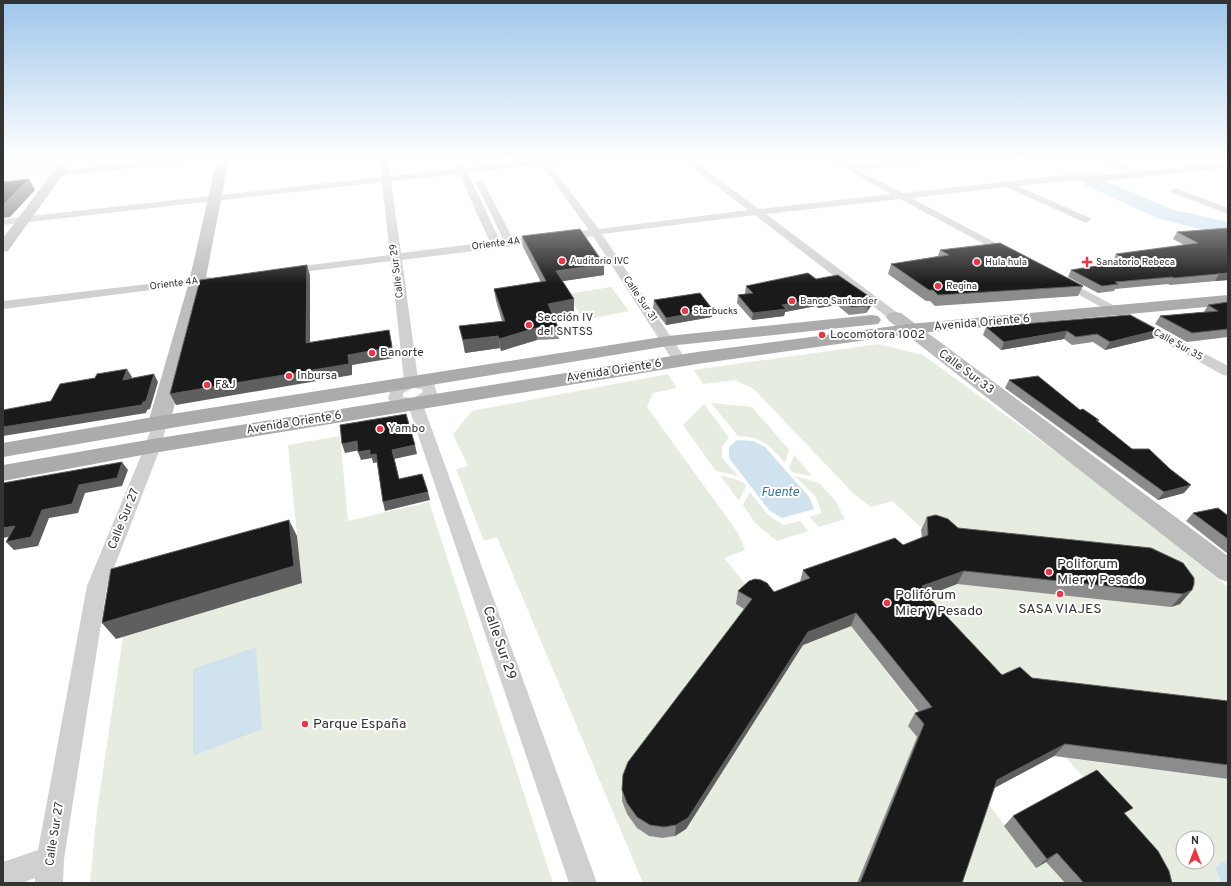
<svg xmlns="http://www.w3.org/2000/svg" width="1231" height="886" font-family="Overpass,sans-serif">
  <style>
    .green { fill: #e6ecdf; fill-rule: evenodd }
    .water { fill: #cfe2ee }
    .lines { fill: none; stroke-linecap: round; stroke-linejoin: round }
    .river { fill: #cfe2ee; fill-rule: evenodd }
    .street { fill: #d0d0d0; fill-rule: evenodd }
    .secondary { fill: #bdbdbd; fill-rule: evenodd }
    .primary { fill: #ababab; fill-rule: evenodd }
    .wall { fill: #8c8c8c }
    .shaded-wall { fill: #5f5f5f }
    .building { fill: #1a1a1a; stroke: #5f5f5f }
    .poi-dot { fill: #e63946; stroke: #fff; stroke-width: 1.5 }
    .labels { text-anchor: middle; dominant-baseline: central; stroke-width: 4; stroke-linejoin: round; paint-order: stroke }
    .far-street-label { font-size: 10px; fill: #333; stroke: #fff }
    .far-poi-label { font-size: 10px; fill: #333; stroke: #fff; text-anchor: start }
    .poi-label { font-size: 12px; fill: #333; stroke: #fff; text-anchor: start }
    .street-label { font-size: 12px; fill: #333; stroke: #fff }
    .water-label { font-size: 13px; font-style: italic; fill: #3f7597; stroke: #fff }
    .near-poi-label { font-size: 14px; fill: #333; stroke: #fff; text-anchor: start }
    .near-street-label { font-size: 14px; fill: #333; stroke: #fff }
  </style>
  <rect width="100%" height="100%" fill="#fff"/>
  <g class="green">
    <path d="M26,159H59L49,172L18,176L11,184L35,182L30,188L3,193V163L24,161Z"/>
    <path d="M611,287L629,311L584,320L567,294Z"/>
    <path d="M878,344L923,355L1082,471L1228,587V715L992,688L914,601L957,584L1060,594L924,530L892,501L871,507L854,494L754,389L735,380L703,384L694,370Z"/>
    <path d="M668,374L677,388L653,393L647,407L738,533L745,550L724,558L752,592L749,612L622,801L627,814L637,828L649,836L662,838L684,830L803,645L851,626L924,720L908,726L917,737L857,883H643L497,537L484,541L456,469L468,466L453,434L472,411Z"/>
    <path d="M711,403L752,407L789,450L785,463C769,445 764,437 738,436Z"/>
    <path d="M704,404L729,438L722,446V458L738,476L716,471L683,425Z"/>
    <path d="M340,436L348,521L429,502L553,883H90L97,811L123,637L302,583L288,445Z"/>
    <path d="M794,455L812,476L792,472L789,468Z"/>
    <path d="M720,475L743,482L746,486L739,501Z"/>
    <path d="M795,476L819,483L835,500L845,519L819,527L810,517L822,513L816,497Z"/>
    <path d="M750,492L768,515L783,525L800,521L808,531L777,541L756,524L743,505Z"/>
    <path d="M1066,758L1228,779V883H1157L1121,817ZM1183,838H1207V862H1183Z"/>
    <path d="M985,799L1036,868L1046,862L1064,883H955Z"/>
  </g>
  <g class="water">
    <path d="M737,440L753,441L765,447L809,497L814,509L782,518L769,510L729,458V447Z"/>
    <path d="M256,647L262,729L193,756V669Z"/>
    <path d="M1228,860V883H1222L1215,868L1219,864Z"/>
  </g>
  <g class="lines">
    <path class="river" d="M1092,175L1171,209L1228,222V236L1157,218L1085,185L1083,181L1085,177Z"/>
    <g class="street">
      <path d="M162,159H194L190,162L60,176L56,173L60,170Z"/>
      <path d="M380,159H388L390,176L457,169L453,159H461L465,168L537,159H571L567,162L549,164L599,229L748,210L681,159H691L759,209L891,194L828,159H839L850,165L902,159H932L928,162L858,170L903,193L1065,175H1103L1131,172L1094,159H1108L1143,171L1228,162V168L1103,181H1065L1018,186L1090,218L1091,220L1086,223L1006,187L911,198L1013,252L1014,254L1013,256L1009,257L900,199L766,214L899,314L901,317L899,320H891L755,215L602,234L687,361L685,364L680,365L675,364L673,361L593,236L402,260L418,379L434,384L437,393L432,400L423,405L597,883H569L409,408L394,404L388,399L391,388L404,381L391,261L286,274L282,273L280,271L282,269L286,268L390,255L382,182L3,225V219L382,177ZM541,164L589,230L513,239L484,183L483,181H477L476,183L504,241H500L468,173ZM459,174L490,242L401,253L391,181ZM413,388L422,389L423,392L414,398L403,397V393Z"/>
      <path d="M1176,188L1228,208V214L1173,193L1171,191L1173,189Z"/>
      <path d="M209,277L213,278L215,280L213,282L3,309V301Z"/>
      <path d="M1062,278L1228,366V376L1223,375L1058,283L1056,281L1058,279Z"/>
      <path d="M159,418L164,420L167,423L161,446L107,586L64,859L63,883H35V878L22,883H3V862L38,850L87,586L145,446L154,420Z"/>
    </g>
    <g class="secondary">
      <path d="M63,159H74L8,251L3,252V238Z"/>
      <path d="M217,159H229L205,282L170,423L167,428L159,430L151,428L148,423L189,282Z"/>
      <path d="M895,312L901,313L1228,556V582L1219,579L889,321L886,317L889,313Z"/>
    </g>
    <g class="primary">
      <path d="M1228,295V305L909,334L697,364L153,453L3,481V465L153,439L697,352L909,324Z"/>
      <path d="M872,315L878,316L881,320L878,324L668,346L159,430L3,457V443L159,416L668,336Z"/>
    </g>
  </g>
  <g class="wall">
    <path d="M1228,228V280L1170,285L1168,284L1115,289L1114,291L1098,293L1068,277L1071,270L1116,263L1113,261L1116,254L1184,245L1173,239L1177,232Z"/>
    <path d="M522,236L604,275L562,281L574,311L553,315L558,327L559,339L537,340L501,351L500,348L465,353L459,326L502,321L496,301L494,289L541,282L523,247Z"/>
    <path d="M940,250L1083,286L1078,296L935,306L930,301H926L888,274L891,264L938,256Z"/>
    <path d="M816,279L871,306L866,313L849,315L837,305L818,308L816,306L785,312L784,316L752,320L737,303L738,295L746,294H745L746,286Z"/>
    <path d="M654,300L713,310L712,317L666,325L653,308Z"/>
    <path d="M1228,302V337L1187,342L1155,324L1160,316L1204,312L1208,305Z"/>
    <path d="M986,327L1158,330L1154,338L1105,350L1093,342L1072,345L1064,339L1001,350L983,335Z"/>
    <path d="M1009,380L1080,410L1099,420L1097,422L1184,493L1158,500L1005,388Z"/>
    <path d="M1193,513L1228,515V554L1186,521Z"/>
    <path d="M927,517L958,528L1194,578L1180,604L1171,607L957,584L928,595L934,603L1002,675L1228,701V779L1054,756L994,788L962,883H857L917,737L908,726L915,713L919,712L851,626L803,645L686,829L675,836L662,838L649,836L637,828L627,814L622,801L623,775L744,609L736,604L738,591L774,592L800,582L803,570L903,545L922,538L921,530Z"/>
    <path d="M1125,814L1172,883H1065L1046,862L1036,868L1004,826L1013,816Z"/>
  </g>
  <g class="shaded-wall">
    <path d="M3,159H26L24,161L3,163Z"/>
    <path d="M29,179L35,190L10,217L3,218V205Z"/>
    <path d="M604,264V275L557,282L556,271Z"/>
    <path d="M307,265L310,275V354L306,343Z"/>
    <path d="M1228,273V280L1215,281L1219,274Z"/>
    <path d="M839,297L837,305L818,308L820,300Z"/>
    <path d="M574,299V311L549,316L548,304Z"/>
    <path d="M818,299L816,306L785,312L784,316L752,320L753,313L782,305Z"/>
    <path d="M873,299L871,306L866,313L868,306Z"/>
    <path d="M713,310L712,317L666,325V318Z"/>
    <path d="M536,328L537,340L501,351L499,339Z"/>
    <path d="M389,330L391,340L394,358L352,365V375L176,405L170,394L348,355Z"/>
    <path d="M1158,330L1154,338L1105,350L1110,342Z"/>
    <path d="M1067,331L1064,339L1001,350L1004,342Z"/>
    <path d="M498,336L500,348L465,353L463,340Z"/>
    <path d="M127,369L132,377L127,388L123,380Z"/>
    <path d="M154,374L158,382L150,409L147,410L146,413L3,436V427Z"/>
    <path d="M357,441L360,450L345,453L342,444Z"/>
    <path d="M415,445L417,454L394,459L401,487L392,450Z"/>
    <path d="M370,450L376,454L379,462L373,463L372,458L361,460L358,452Z"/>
    <path d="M122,462L128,470L122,486L85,493L78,513L49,518L38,546L14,550L6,542L42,510L79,485Z"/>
    <path d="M1191,485L1184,493L1158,500L1164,492Z"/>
    <path d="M428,492L430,500L385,511L383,502Z"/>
    <path d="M289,520L297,536L302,583L116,639L102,623Z"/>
    <path d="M15,526L22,534L3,538V528Z"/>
    <path d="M964,571L957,584L916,600L922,586Z"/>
    <path d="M1192,590L1180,604L1171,607L1183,594Z"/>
    <path d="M856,613L851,626L803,645L686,829L675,836L676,825L808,632Z"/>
    <path d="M1065,744L1054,756L987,792L997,780Z"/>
    <path d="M1057,853L1046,862L1036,868L1047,859Z"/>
  </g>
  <g class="building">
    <path d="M29,179L3,205V182Z"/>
    <path d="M1228,228V273L1174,278L1172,277L1115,282L1118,284L1102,286L1071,270L1128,261L1116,254L1198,243L1177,232Z"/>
    <path d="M580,229L604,264L556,271L574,299L548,304L558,327L536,328L499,339L498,336L463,340L459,326L505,321L494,289L546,281L522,236Z"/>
    <path d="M1000,243L1083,286L938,295L933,290H929L891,264L949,255L940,250Z"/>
    <path d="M307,265L306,343L389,330L392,347L348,355L349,364L170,394L200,280Z"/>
    <path d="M808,273L816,279L838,275L873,299L868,306L851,307L839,297L820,300L818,299L782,305L786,309L753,313L738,295L753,293L746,286Z"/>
    <path d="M700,293L713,310L666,318L654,300Z"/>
    <path d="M1228,302V329L1192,333L1160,316L1218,311L1208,305Z"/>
    <path d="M1130,315L1158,330L1110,342L1097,334L1076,337L1067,331L1004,342L986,327Z"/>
    <path d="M127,369L123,380L154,374L146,401L143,402L142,405L3,427V410L51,401L60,384L95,378L97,374Z"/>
    <path d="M1038,376L1080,410L1083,409L1099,420H1096L1132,449H1149L1170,469L1191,485L1164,492L1009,380Z"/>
    <path d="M406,414L415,445L392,450L399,479L422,474L428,492L383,502L376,454L370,455V450L358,452L357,441L342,444L340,425Z"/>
    <path d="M122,462L117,478L79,485L72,504L42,510L31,537L6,542L15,526L3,528V483Z"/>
    <path d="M1218,508L1227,515H1228V539L1193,513Z"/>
    <path d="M936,515L948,519L958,528L1151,548L1183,563L1194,578V584L1192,590L1183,594L964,571L922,586L934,603L1002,675L1020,667L1032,678L1228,701V765L1065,744L997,780L962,883H860L924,724L915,713L932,707L856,613L808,632L688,818L676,825L664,827L650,825L637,817L627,803L622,790L623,775L628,762L752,599L738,591L749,581L755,579L761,580L767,583L774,592L810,578L803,570L895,538L903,545L928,535L927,517Z"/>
    <path d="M289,520L294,566L102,623L111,569Z"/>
    <path d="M1097,770L1133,808L1124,813L1158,851L1169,871L1172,883H1084L1057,853L1047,859L1013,816Z"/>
  </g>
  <linearGradient id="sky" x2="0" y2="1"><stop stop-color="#9ec6ea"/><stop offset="0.56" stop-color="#fff"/><stop offset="1" stop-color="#fff" stop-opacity="0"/></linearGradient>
  <rect width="1231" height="284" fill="url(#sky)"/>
  <g class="poi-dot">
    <circle cx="562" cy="261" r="4"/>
    <circle cx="977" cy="262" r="4"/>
    <path d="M1085 256h4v4h4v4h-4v4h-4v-4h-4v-4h4z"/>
    <circle cx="938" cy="286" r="4"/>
    <circle cx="792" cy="301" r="4"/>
    <circle cx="685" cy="311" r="4"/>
    <circle cx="529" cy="325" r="4"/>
    <circle cx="822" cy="335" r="4"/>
    <circle cx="372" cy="353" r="4"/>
    <circle cx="289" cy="376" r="4"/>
    <circle cx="207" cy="385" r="4"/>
    <circle cx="380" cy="429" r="4"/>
    <circle cx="1049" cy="572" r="4"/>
    <circle cx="1060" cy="594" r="4"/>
    <circle cx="887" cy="603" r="4"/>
    <circle cx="305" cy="724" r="4"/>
  </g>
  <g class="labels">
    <g class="far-street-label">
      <text transform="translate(496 244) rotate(-7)">Oriente 4A</text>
      <text transform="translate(397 271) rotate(-97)">Calle Sur 29</text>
      <text transform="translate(174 284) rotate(-7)">Oriente 4A</text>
      <text transform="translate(640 299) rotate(56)">Calle Sur 31</text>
      <text transform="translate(1178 345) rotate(29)">Calle Sur 35</text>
    </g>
    <g class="far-poi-label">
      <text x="570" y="261">Auditorio IVC</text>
      <text x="985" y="262">Hula hula</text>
      <text x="1096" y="262">Sanatorio Rebeca</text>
      <text x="946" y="286">Regina</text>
      <text x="800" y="301">Banco Santander</text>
      <text x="693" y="311">Starbucks</text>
    </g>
    <g class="poi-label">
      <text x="537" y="318">Sección IV<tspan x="537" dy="14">del SNTSS</tspan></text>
      <text x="830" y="335">Locomotora 1002</text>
      <text x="380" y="353">Banorte</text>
      <text x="297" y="376">Inbursa</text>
      <text x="215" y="385">F&amp;J</text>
      <text x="388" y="429">Yambo</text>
    </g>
    <g class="street-label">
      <text transform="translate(982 323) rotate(-5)">Avenida Oriente 6</text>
      <text transform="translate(614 371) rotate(-9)">Avenida Oriente 6</text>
      <text transform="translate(966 372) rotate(37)">Calle Sur 33</text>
      <text transform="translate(294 423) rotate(-9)">Avenida Oriente 6</text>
      <text transform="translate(124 519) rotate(-68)">Calle Sur 27</text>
      <text transform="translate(55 834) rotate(-81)">Calle Sur 27</text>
    </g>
    <g class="water-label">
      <text x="780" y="493">Fuente</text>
    </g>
    <g class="near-poi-label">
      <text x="1057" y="564">Poliforum<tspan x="1057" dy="16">Mier y Pesado</tspan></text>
      <text x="895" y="595">Polifórum<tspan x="895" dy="16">Mier y Pesado</tspan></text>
      <text x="1060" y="609" text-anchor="middle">SASA VIAJES</text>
      <text x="313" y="724">Parque España</text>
    </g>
    <g class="near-street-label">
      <text transform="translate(499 643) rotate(71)">Calle Sur 29</text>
    </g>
  </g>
  <rect width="1231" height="886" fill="none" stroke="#333333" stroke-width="8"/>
  <g transform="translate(1195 850)"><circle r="19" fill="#ffffff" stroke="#adadad"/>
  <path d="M0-3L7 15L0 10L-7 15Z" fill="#e63946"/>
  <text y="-6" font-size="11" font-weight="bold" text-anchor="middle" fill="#333333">N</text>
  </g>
</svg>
